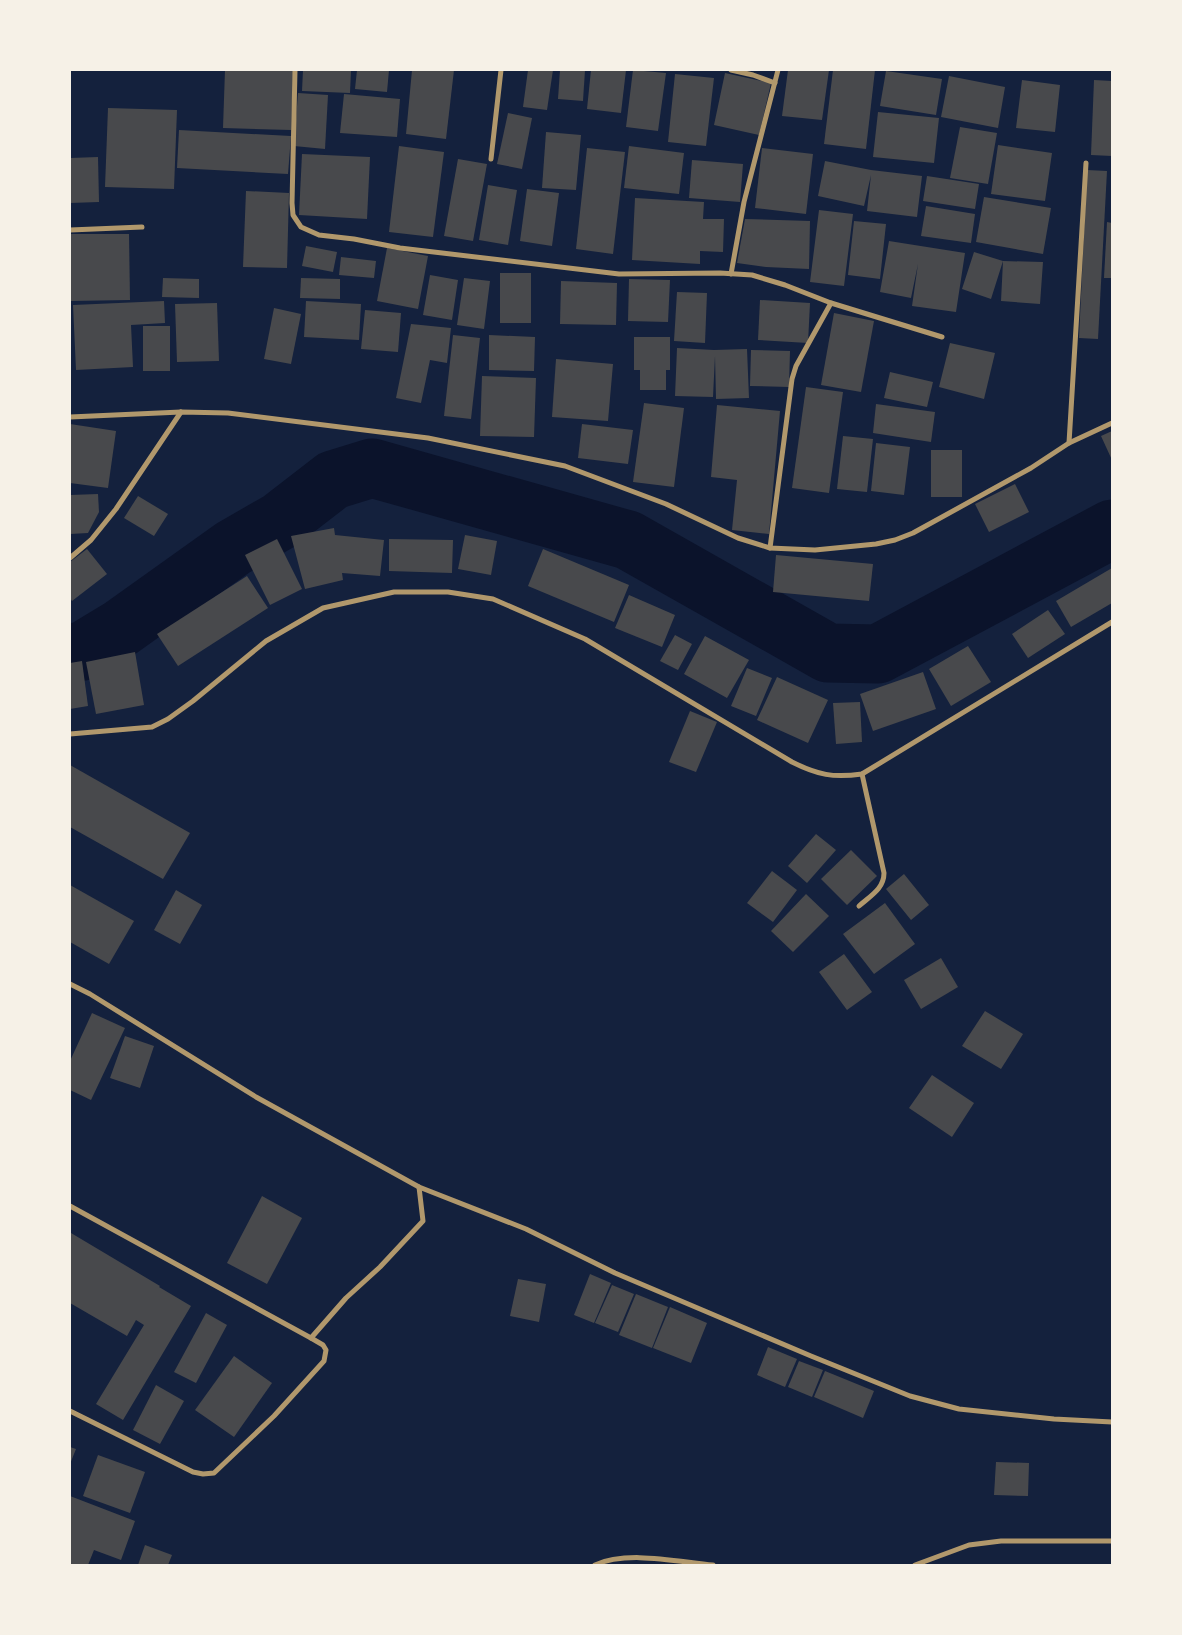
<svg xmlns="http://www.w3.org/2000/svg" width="1182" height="1635" font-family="Quicksand,sans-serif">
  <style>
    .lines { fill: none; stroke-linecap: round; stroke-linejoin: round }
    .river { stroke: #0b132b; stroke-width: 59 }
    .building { fill: #48494c }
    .minor { stroke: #b1986c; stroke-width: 5 }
  </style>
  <rect width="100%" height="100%" fill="#14213d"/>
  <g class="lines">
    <path class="river" d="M70,653L83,651L121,628L233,548L280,521L333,480L372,468L628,540L828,653L878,654L1112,529"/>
  </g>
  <g class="building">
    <path d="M225,70H293L291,130L223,128Z"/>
    <path d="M303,70H351L350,93L302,91Z"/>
    <path d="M357,70H389L387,92L355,89Z"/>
    <path d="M412,70H454L446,139L406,134Z"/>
    <path d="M528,70H553L547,110L523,107Z"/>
    <path d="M560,70H585L583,101L558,99Z"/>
    <path d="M591,70H626L621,113L587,109Z"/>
    <path d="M633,70L666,73L658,131L626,127Z"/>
    <path d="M788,70H829L822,120L782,116Z"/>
    <path d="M833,70H875L866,149L824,144Z"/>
    <path d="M886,71L942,79L936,115L880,106Z"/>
    <path d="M725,73L771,83L759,135L714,125Z"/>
    <path d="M675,74L714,78L706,146L668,142Z"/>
    <path d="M949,76L1005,87L998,128L941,117Z"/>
    <path d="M1022,80L1060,85L1055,132L1016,128Z"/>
    <path d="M1094,80L1112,81V156L1091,155Z"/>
    <path d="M298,93L328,95L325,149L294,146Z"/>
    <path d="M344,94L400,99L397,137L340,133Z"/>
    <path d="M108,108L177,110L174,189L105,187Z"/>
    <path d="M878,112L939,118L934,163L873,157Z"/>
    <path d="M508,113L532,118L522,169L497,164Z"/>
    <path d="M960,127L997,133L988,184L950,178Z"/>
    <path d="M179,130L291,136L288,174L177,168Z"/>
    <path d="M546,132L581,135L576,190L542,188Z"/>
    <path d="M998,145L1052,153L1045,201L991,194Z"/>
    <path d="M399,146L444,152L433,237L389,232Z"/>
    <path d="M629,146L684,153L679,194L624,188Z"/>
    <path d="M587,148L625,152L613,254L576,249Z"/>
    <path d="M762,148L813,154L806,214L755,208Z"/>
    <path d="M302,154L370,157L367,219L299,215Z"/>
    <path d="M98,157L99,202L70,203V158Z"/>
    <path d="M458,159L487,164L473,241L444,236Z"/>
    <path d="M692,160L743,164L740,202L689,198Z"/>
    <path d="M825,161L871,170L922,176L917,217L867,211L871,175L864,206L818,196Z"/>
    <path d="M1087,170L1107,171L1098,339L1079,338Z"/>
    <path d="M927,176L979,184L975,209L923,201Z"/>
    <path d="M488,185L517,190L508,245L479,240Z"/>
    <path d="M527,189L559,193L552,246L520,241Z"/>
    <path d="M246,191L289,193L287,268L243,267Z"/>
    <path d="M984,197L1051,208L1043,254L976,242Z"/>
    <path d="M635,198L704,202L703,219H724L723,252L700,251V264L632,260Z"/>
    <path d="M926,206L975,214L971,243L921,236Z"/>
    <path d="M819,210L853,214L844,286L810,282Z"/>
    <path d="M745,219L810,221L809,269L766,267L737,263Z"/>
    <path d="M854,221L886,224L880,279L848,275Z"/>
    <path d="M1107,222L1112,223V278H1104Z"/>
    <path d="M70,234H129L130,300L70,301Z"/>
    <path d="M889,241L965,253L956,312L912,306L918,264L911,298L880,292Z"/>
    <path d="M306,246L337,252L333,272L302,266Z"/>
    <path d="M387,248L428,256L418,309L377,301Z"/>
    <path d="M974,252L1003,261L1043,262L1040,304L1001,301L1003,261L991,299L962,289Z"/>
    <path d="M341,257L376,261L374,278L339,275Z"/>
    <rect x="500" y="273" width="31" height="50"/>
    <path d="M430,275L458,280L452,320L423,315Z"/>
    <path d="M163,278L199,279V298L162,297Z"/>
    <path d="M301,278L340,279V299L300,298Z"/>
    <path d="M464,278L490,281L484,329L457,325Z"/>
    <path d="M629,279L670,280L668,322L628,321Z"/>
    <path d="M561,281L617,283L616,325L560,324Z"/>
    <path d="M677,292L707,293L705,343L674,341Z"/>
    <path d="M760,300L810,303L808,343L758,340Z"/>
    <path d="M164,301L165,323L131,325L133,367L76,370L73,305Z"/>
    <path d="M306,301L361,304L359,340L304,337Z"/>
    <path d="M217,303L219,361L177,362L175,304Z"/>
    <path d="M274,308L301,314L291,364L264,359Z"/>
    <path d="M365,310L401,313L398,352L361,349Z"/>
    <path d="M834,313L874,321L861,392L821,385Z"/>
    <path d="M411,324L451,328L447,363L430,360L421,403L396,398Z"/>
    <rect x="143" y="326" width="27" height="45"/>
    <path d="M453,335L480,338L471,419L444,416Z"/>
    <path d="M489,335L535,337L534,371L489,370Z"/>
    <path d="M634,337H670V370H666V390H640V370H634Z"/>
    <path d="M950,343L995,353L984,399L939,387Z"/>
    <path d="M677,348L714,350L747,349L749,398L716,399L715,356L713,397L675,396Z"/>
    <path d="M751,350L790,351L789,387L750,386Z"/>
    <path d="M556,359L613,364L608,421L552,417Z"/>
    <path d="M890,372L933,382L927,407L884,398Z"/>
    <path d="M482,376L536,378L534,437L480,436Z"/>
    <path d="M806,387L843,392L829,493L792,488Z"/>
    <path d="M644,403L684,408L674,487L633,482Z"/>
    <path d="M876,404L935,412L931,442L873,433Z"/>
    <path d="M717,405L780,411L769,534L732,530L737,480L711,477Z"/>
    <path d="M70,424L116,431L108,488L70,483Z"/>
    <path d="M582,424L633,430L628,464L578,458Z"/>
    <path d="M1112,431V460L1101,436Z"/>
    <path d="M843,436L873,439L867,492L837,489Z"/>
    <path d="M876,443L910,447L904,495L871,491Z"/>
    <rect x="931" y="450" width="31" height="47"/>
    <path d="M1015,484L1029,512L989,532L975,504Z"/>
    <path d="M98,494L99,512L88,533L70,534V495Z"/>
    <path d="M138,496L168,514L154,536L124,518Z"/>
    <path d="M334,528L335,535L384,540L380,576L342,573L343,580L305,589L291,536Z"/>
    <path d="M465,535L497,541L491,575L458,569Z"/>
    <path d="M277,539L302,589L270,605L245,555Z"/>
    <path d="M389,539L453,540L452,573L389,571Z"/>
    <path d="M87,549L107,574L72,601L70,598V562Z"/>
    <path d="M543,549L629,585L614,622L528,586Z"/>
    <path d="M776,555L873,564L869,601L773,592Z"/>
    <path d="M1112,568V603L1071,627L1056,601Z"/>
    <path d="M247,576L268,608L178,666L157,634Z"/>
    <path d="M629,595L675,615L662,647L615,628Z"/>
    <path d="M1048,610L1065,634L1028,658L1012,634Z"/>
    <path d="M675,635L692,644L678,670L660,661Z"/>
    <path d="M705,636L749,660L727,698L684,674Z"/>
    <path d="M968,646L991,682L951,706L929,669Z"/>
    <path d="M135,652L144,705L96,714L86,662Z"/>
    <path d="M82,661L88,706L70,709V663Z"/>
    <path d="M747,668L772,678L756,716L731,706Z"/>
    <path d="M923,672L936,709L873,731L860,694Z"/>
    <path d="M777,677L828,700L808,743L757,720Z"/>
    <path d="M860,702L862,742L836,744L833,703Z"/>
    <path d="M690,711L717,722L696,772L669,762Z"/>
    <path d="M70,765L190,833L163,879L70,827Z"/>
    <path d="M816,834L836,850L807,883L788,866Z"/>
    <path d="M851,850L877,876L847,905L821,879Z"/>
    <path d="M772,871L797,890L773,922L747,903Z"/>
    <path d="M904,874L929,905L911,920L886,889Z"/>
    <path d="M70,885L134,921L109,964L70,942Z"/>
    <path d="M176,890L202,905L180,944L154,930Z"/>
    <path d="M806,894L829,916L793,952L771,931Z"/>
    <path d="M885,903L915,944L874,974L843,934Z"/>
    <path d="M844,954L872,992L847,1010L819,972Z"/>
    <path d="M941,958L958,987L921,1009L904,980Z"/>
    <path d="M985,1011L1023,1034L1001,1069L962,1046Z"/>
    <path d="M92,1013L125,1028L91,1100L70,1090V1061Z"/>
    <path d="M125,1036L154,1046L140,1088L110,1078Z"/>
    <path d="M932,1075L974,1103L952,1137L909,1108Z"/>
    <path d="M262,1196L302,1218L267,1284L227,1263Z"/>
    <path d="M71,1233L160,1286L159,1287L191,1306L123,1420L96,1404L144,1325L136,1320L127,1336L70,1303V1236Z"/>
    <path d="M590,1274L611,1283L594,1323L574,1315Z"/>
    <path d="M518,1279L546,1284L539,1322L510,1316Z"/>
    <path d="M612,1285L634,1294L618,1332L595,1323Z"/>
    <path d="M636,1294L668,1307L652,1348L619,1335Z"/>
    <path d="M670,1307L707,1323L691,1363L653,1348Z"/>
    <path d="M206,1313L227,1325L196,1383L174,1372Z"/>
    <path d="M768,1347L797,1359L785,1387L757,1375Z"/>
    <path d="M234,1356L272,1383L234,1437L195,1410Z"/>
    <path d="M799,1361L823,1370L812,1397L788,1387Z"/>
    <path d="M825,1371L874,1391L863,1418L814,1397Z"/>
    <path d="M156,1385L184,1401L160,1444L133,1430Z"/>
    <path d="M70,1447L76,1449L70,1464Z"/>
    <path d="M98,1455L145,1472L130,1513L83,1496Z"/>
    <path d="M996,1462L1029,1463L1028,1496L994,1495Z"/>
    <path d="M70,1496L135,1521L121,1560L94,1550L88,1565H70Z"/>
    <path d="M145,1545L172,1555L168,1565H138Z"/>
  </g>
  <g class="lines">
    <g class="minor">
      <path d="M295,70L292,203L293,215L301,227L319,235L354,239L400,248L619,274L720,273L752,275L785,285L831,303L942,337"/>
      <path d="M731,70L753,75L775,83"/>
      <path d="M491,159L501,70"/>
      <path d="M70,230L142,227"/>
      <path d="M731,274L744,202L778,70"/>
      <path d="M70,417L181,412L228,413L428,438L565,466L666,504L738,538L770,548L815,550L876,544L895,540L913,533L1031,468L1069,443L1112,423"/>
      <path d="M1069,443L1086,163"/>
      <path d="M770,548L792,379L796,366L831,303"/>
      <path d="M70,558L91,540L116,509L181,412"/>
      <path d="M70,734L152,727L168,719L193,701L266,641L323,608L394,592H448L493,599L585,639L792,762C818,775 833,778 862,774L1112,622"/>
      <path d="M859,906C870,896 884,889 884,873L862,774"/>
      <path d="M70,984L90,994L256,1097L419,1187L526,1229L615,1273L811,1356L910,1396L959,1409L1054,1419L1112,1422"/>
      <path d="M70,1206L311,1338L323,1345L326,1350L324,1361L274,1416L214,1473L203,1474L193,1472L70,1411"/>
      <path d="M311,1338L346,1298L380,1267L423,1221L419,1187"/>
      <path d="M595,1565C627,1550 679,1562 713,1565"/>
      <path d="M915,1565L969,1545L1001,1541H1112"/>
    </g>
  </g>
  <rect width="1182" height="1635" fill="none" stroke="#f6f1e7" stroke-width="142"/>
</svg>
